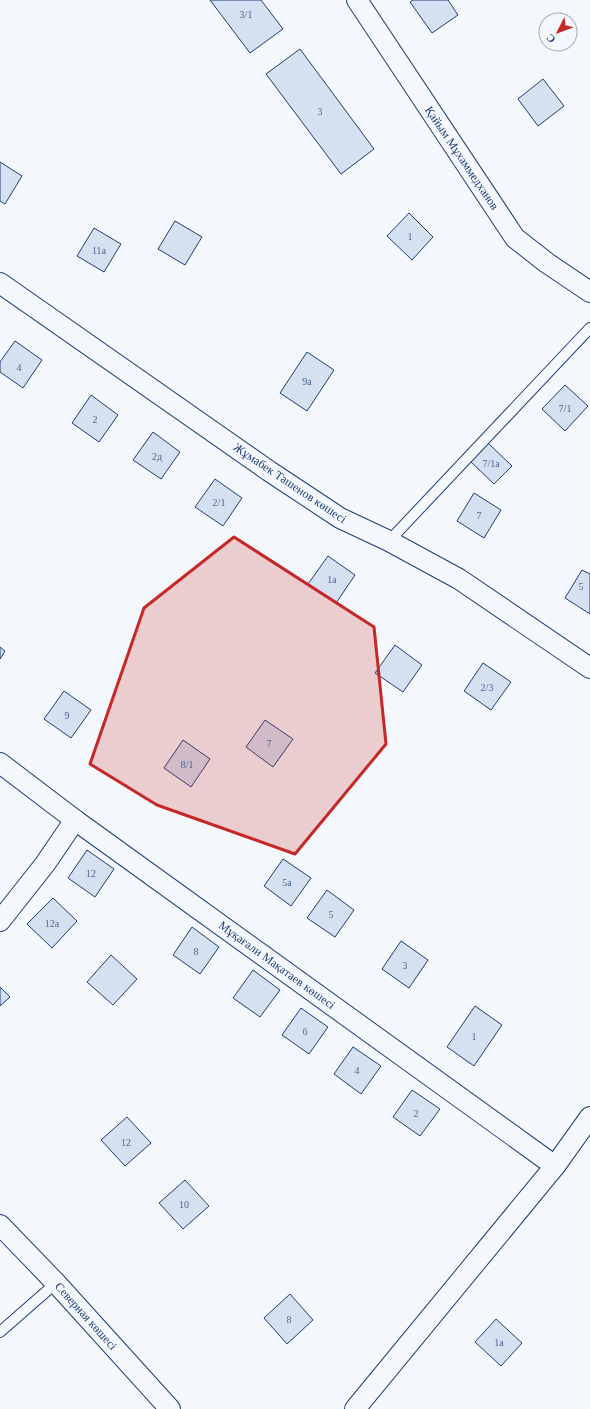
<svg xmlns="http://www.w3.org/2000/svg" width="590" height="1409" font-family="'Times New Roman',serif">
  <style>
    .building { fill: #d5e0f0; stroke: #1d3f73 }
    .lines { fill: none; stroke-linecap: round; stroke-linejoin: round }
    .service-casing { stroke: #1d3f73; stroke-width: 12 }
    .minor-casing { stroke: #1d3f73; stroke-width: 22 }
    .service { stroke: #f4f7fb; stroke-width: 10 }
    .minor { stroke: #f4f7fb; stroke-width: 20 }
    .marked { fill: #c62828; fill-opacity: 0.2; stroke: #c62828; stroke-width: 3; stroke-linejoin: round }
    .labels { text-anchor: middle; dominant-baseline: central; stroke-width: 3; stroke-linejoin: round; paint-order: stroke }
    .number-label { font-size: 10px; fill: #4b6792 }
    .street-label { font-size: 12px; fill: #1d3f73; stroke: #f4f7fb }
  </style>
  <rect width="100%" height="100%" fill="#f4f7fb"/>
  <g class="building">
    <path d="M210,0H261L283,29L250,53Z"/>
    <path d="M413,0H448L458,15L432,33L410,2Z"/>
    <path d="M300,49L374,149L341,174L266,74Z"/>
    <path d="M543,79L564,106L538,126L518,99Z"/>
    <path d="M0,162L22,176L5,204L0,201Z"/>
    <path d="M409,213L433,237L412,260L387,236Z"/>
    <path d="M175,221L202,237L185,265L158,249Z"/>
    <path d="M94,228L121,244L104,272L77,256Z"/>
    <path d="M15,341L42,360L23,388L0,372V362Z"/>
    <path d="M307,352L334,370L307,411L280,393Z"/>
    <path d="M565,385L588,406L565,431L542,409Z"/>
    <path d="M91,395L118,415L99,442L72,423Z"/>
    <path d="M153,432L180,452L161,479L133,460Z"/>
    <path d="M487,442L512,466L494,484L469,460Z"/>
    <path d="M215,479L242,498L223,526L195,507Z"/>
    <path d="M474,493L501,510L484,538L457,521Z"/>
    <path d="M328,556L355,575L336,603L308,584Z"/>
    <path d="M582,570L590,574V614L565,598Z"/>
    <path d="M395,645L422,665L403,692L375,673Z"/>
    <path d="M0,647L5,651L0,659Z"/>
    <path d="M483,663L511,682L491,710L464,691Z"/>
    <path d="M64,691L91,710L71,738L44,719Z"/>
    <path d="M265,720L293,739L273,767L246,747Z"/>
    <path d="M183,740L210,759L191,787L164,768Z"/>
    <path d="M87,850L114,869L95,897L68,878Z"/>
    <path d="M283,859L311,878L291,906L264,886Z"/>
    <path d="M327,890L354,910L335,937L307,918Z"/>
    <path d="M53,898L77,921L52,948L27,924Z"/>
    <path d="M192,927L219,947L200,974L173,955Z"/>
    <path d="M401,941L428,960L409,988L382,969Z"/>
    <path d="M111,955L137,979L113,1005L87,982Z"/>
    <path d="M253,970L280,990L260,1017L233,998Z"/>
    <path d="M0,987L10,997L0,1006Z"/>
    <path d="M475,1006L502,1025L474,1066L447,1047Z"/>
    <path d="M301,1008L328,1027L309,1054L282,1035Z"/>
    <path d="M353,1047L381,1066L361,1094L334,1074Z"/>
    <path d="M412,1090L440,1109L420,1136L393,1117Z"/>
    <path d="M127,1117L151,1143L125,1166L101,1140Z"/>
    <path d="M185,1180L209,1206L183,1229L159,1203Z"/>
    <path d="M290,1294L313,1320L287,1344L264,1318Z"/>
    <path d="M496,1319L522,1343L501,1366L475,1342Z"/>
  </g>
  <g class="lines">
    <g class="service-casing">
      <g id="service">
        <path d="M389,541L590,328"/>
        <path d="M0,1332L56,1283"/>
      </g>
    </g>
    <g class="minor-casing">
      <g id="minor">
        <path d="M357,0L515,238L547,263L590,292"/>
        <path d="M0,283L269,471L340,518L389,541L459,579L590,668"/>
        <path d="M0,763L75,820L555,1166"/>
        <path d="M0,921L45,864L75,820"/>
        <path d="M0,1225L56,1283L170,1409"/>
        <path d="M355,1409L555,1166L590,1117"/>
      </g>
    </g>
    <use href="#service" class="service"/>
    <use href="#minor" class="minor"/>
  </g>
  <path class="marked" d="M234,537L374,627L386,744L295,854L157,805L90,764L144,608Z"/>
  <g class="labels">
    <g class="number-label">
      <text x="246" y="14">3/1</text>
      <text x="320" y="111">3</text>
      <text x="410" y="236">1</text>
      <text x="99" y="250">11а</text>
      <text x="19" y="367">4</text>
      <text x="307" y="381">9а</text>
      <text x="565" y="408">7/1</text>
      <text x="95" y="419">2</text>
      <text x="157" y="456">2д</text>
      <text x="491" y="463">7/1а</text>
      <text x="219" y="502">2/1</text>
      <text x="479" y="515">7</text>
      <text x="332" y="579">1а</text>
      <text x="581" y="586">5</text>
      <text x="487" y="687">2/3</text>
      <text x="67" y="715">9</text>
      <text x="269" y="743">7</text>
      <text x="187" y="764">8/1</text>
      <text x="91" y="873">12</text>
      <text x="287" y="882">5а</text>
      <text x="331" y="914">5</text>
      <text x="52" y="923">12а</text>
      <text x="196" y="951">8</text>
      <text x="405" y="965">3</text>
      <text x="305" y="1031">6</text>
      <text x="474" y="1036">1</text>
      <text x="357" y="1070">4</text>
      <text x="416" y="1113">2</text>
      <text x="126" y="1142">12</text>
      <text x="184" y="1204">10</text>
      <text x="289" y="1319">8</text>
      <text x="499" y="1342">1а</text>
    </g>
    <g class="street-label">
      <text transform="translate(462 158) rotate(56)">Қайым Мұхаммедханов</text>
      <text transform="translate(290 483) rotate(34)">Жұмабек Ташенов көшесі</text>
      <text transform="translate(277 965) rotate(36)">Мұқағали Мақатаев көшесі</text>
      <text transform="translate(86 1316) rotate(48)">Северная көшесі</text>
    </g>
  </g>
  <g transform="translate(558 32) rotate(228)"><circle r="19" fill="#f4f7fb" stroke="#9eadc5"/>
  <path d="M0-3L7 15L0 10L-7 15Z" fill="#c62828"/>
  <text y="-6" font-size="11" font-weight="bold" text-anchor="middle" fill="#1d3f73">С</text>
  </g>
</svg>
